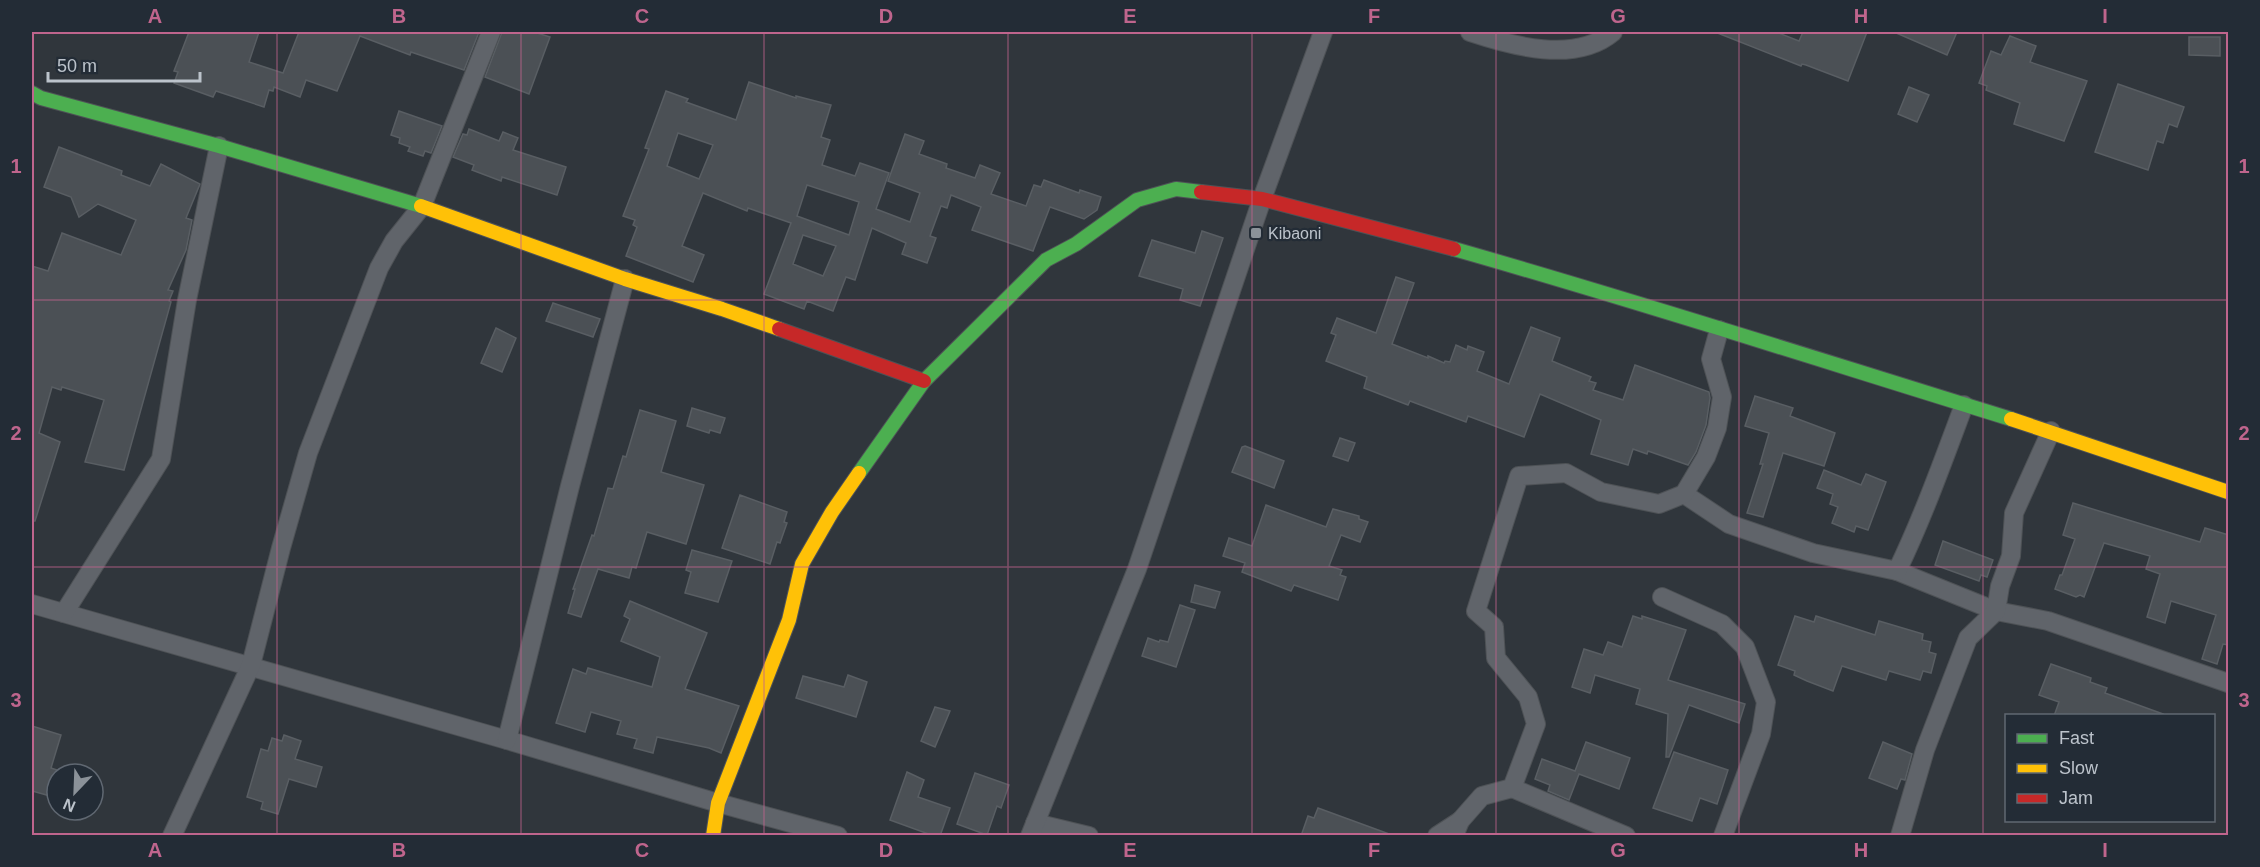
<svg xmlns="http://www.w3.org/2000/svg" width="2260" height="867" font-family="Arial,sans-serif">
  <style>
    .building { fill: #4b5055; stroke: #595e63; stroke-width: 1.5; fill-rule: evenodd }
    .lines { fill: none; stroke-linecap: round; stroke-linejoin: round }
    .street-casing { stroke: #4e5256; stroke-width: 20 }
    .fast-casing { stroke: #4e5256; stroke-width: 16 }
    .slow-casing { stroke: #4e5256; stroke-width: 16 }
    .jam-casing { stroke: #4e5256; stroke-width: 16 }
    .street { stroke: #60646a; stroke-width: 18 }
    .fast { stroke: #4caf50; stroke-width: 14 }
    .slow { stroke: #ffc107; stroke-width: 14 }
    .jam { stroke: #c62828; stroke-width: 14 }
    .grid { fill: none; stroke: #bf658d; stroke-width: 1.5; stroke-opacity: 0.55 }
    .poi-dot { fill: #8b9299; stroke: #232c36; stroke-width: 2 }
    .labels { text-anchor: middle; dominant-baseline: central; stroke-width: 4.5; stroke-linejoin: round; paint-order: stroke }
    .poi-label { font-size: 16px; fill: #bcc3cb; stroke: #232c36; text-anchor: start }
    .neatline { fill: none; stroke: #bf658d; stroke-width: 2 }
    .grid-label { font-size: 20px; text-anchor: middle; font-weight: bold; fill: #bf658d }
  </style>
  <rect width="100%" height="100%" fill="#30363c"/>
  <g class="building">
    <path d="M189,32H259L249,62L283,73L299,32H479L464,70L411,52L410,55L360,36L337,91L306,80L300,97L274,87L273,91L269,90L264,107L216,91L213,97L174,83L178,72L174,71Z"/>
    <path d="M502,32H534L550,37L529,94L485,77Z"/>
    <path d="M1715,32H1776L1799,41L1803,32H1867L1848,81L1806,65L1802,64L1801,66Z"/>
    <path d="M1894,32H1957L1947,55Z"/>
    <path d="M2010,36L2036,46L2030,62L2087,81L2064,141L2014,124L2020,103L1986,90L1987,86L1979,83L1991,51L2001,55Z"/>
    <path d="M2189,37H2220V56L2189,55Z"/>
    <path d="M749,82L796,98V96L831,105L821,137L830,140L822,165L855,176L860,163L889,173L876,209L910,222L920,193L888,181L905,134L924,141L919,154L947,164L946,168L975,178L980,165L1000,173L991,194L1026,206L1034,185L1041,187L1044,180L1079,193L1080,190L1101,197L1097,210L1084,219L1050,207L1033,251L972,230L981,207L951,195L947,208L941,206L930,236L936,238L927,263L902,254L906,243L872,228L855,280L846,277L833,311L807,301L804,309L764,294L791,223L748,208L747,211L703,193L682,246L704,255L693,282L626,256L637,227L633,225L635,220L623,216L649,149L645,148L666,91L688,99L686,102L736,120ZM678,133L713,145L699,179L667,166ZM807,185L859,202L849,235L797,216ZM803,235L836,246L823,276L793,264Z"/>
    <path d="M2118,84L2184,107L2177,127L2169,124L2163,143L2157,141L2148,170L2095,152Z"/>
    <path d="M1909,87L1929,95L1917,122L1898,114Z"/>
    <path d="M399,111L442,126L431,153L425,151L423,156L408,151L410,147L399,143L400,138L391,135Z"/>
    <path d="M469,129L499,141L503,132L518,138L513,150L566,167L557,195L502,177L501,181L472,170L474,165L453,157L463,134L467,135Z"/>
    <path d="M59,147L122,171L121,175L150,186L161,164L200,184L186,218L192,220L186,250L168,290L173,291L169,301L171,302L124,470L85,462L104,400L62,387L61,390L52,387L39,433L60,442L35,521H32V266L48,271L62,233L121,255L136,220L98,204L79,217L71,197L44,187Z"/>
    <path d="M1202,231L1223,238L1200,306L1180,300L1183,289L1139,276L1152,240L1195,253Z"/>
    <path d="M1396,277L1414,283L1392,344L1428,358V356L1444,363L1445,361L1450,362L1456,345L1467,350L1468,346L1484,352L1477,371L1509,384L1531,327L1560,338L1552,361L1591,377L1589,381L1596,383L1593,390L1623,400L1635,365L1709,392L1710,398L1706,425L1696,452L1688,465L1648,451L1647,454L1633,449L1628,465L1591,454L1601,420L1540,394L1524,437L1468,416L1466,422L1410,401L1408,405L1364,388L1367,377L1326,361L1336,335L1331,333L1337,318L1376,333Z"/>
    <path d="M553,303L600,319L593,337L546,321Z"/>
    <path d="M496,328L516,338L502,372L481,363Z"/>
    <path d="M1755,396L1793,408L1790,416L1835,433L1824,466L1783,453L1763,517L1747,513L1763,464H1760L1769,433L1745,426Z"/>
    <path d="M692,408L725,418L720,433L710,430L709,433L687,426Z"/>
    <path d="M640,410L676,421L661,472L704,485L686,544L647,532L636,568L632,567L629,578L598,569L581,617L568,613L575,589H573L592,535L594,536L608,488L613,489L623,456L626,457Z"/>
    <path d="M1340,438L1355,443L1348,461L1333,456Z"/>
    <path d="M1245,446L1284,461L1274,488L1232,472L1242,447Z"/>
    <path d="M1824,470L1861,485L1866,474L1886,482L1868,530L1856,526L1854,532L1832,523L1838,507L1830,504L1833,494L1817,488Z"/>
    <path d="M740,495L787,512L784,522L787,523L780,543L777,542L770,564L722,548Z"/>
    <path d="M2073,503L2200,542L2205,528L2229,535V645L2223,644L2217,664L2202,659L2216,615L2171,601L2165,623L2147,617L2160,574L2146,569L2150,556L2104,543L2084,597L2080,595L2076,597L2055,589L2060,575H2062L2075,539L2063,535Z"/>
    <path d="M1266,505L1326,527L1333,509L1359,516V519L1368,522L1360,542L1341,535L1329,566L1342,570L1340,575L1346,577L1338,600L1294,585L1291,591L1242,572L1245,563L1223,556L1229,538L1252,546Z"/>
    <path d="M1943,541L1993,560L1987,577L1981,575L1979,581L1935,565Z"/>
    <path d="M692,550L732,561L718,602L685,593L691,572L686,570Z"/>
    <path d="M1195,585L1220,592L1215,608L1191,602Z"/>
    <path d="M630,601L707,633L685,689L739,706L721,753L709,748L657,737L653,753L634,748L637,739L617,734L621,721L591,712L585,732L556,723L573,669L586,674L588,668L652,687L660,657L621,641L630,619L624,616Z"/>
    <path d="M1180,605L1195,610L1176,667L1142,656L1148,638L1159,642L1160,640L1168,642Z"/>
    <path d="M1633,616L1642,619V616L1686,630L1668,680L1745,704L1739,723L1689,705L1669,757H1666L1668,714L1636,704L1640,689L1595,675L1590,693L1572,687L1584,649L1603,655L1608,642L1622,647Z"/>
    <path d="M1795,616L1814,622L1816,616L1875,635L1879,621L1923,634L1922,640L1931,642L1929,652L1936,654L1931,673L1923,671L1920,680L1889,671L1886,680L1842,666L1833,691L1807,681L1794,675L1795,671L1778,665Z"/>
    <path d="M2051,664L2091,678L2090,682L2107,688L2105,693L2163,714L2162,716H2054L2059,702L2039,695Z"/>
    <path d="M848,675L867,682L856,717L796,698L803,676L844,687Z"/>
    <path d="M935,707L950,711L935,747L921,741Z"/>
    <path d="M32,726L61,735L51,768L57,770V798L32,791Z"/>
    <path d="M284,735L301,741L295,759L322,767L316,787L289,779L278,814L261,809L263,802L247,797L261,749L268,751L272,738L282,741Z"/>
    <path d="M1586,742L1630,758L1619,789L1579,774L1569,800L1548,791L1550,785L1535,779L1542,759L1575,771Z"/>
    <path d="M1883,742L1912,754L1905,780L1901,779L1897,789L1869,778Z"/>
    <path d="M1674,752L1728,770L1717,804L1700,798L1692,821L1653,808Z"/>
    <path d="M907,772L924,780L918,797L950,808L940,836H934L890,820Z"/>
    <path d="M975,773L1009,785L1001,808L997,806L987,835L957,824Z"/>
    <path d="M1318,808L1389,834L1388,836H1301L1308,816L1314,818Z"/>
  </g>
  <g class="lines">
    <g class="street-casing">
      <g id="street">
        <path d="M1470,32C1512,46 1575,64 1613,32"/>
        <path d="M1684,494L1729,524L1813,553L1897,571L1996,611L2048,621L2228,683"/>
        <path d="M1897,571C1923,517 1943,461 1964,405"/>
        <path d="M1662,597L1722,624L1745,647L1766,702L1761,734L1723,836"/>
        <path d="M32,604L507,740L718,803L838,836"/>
        <path d="M64,613L161,459L187,300L219,146"/>
        <path d="M507,740L570,486L625,279"/>
        <path d="M1512,788L1626,836"/>
        <path d="M1035,823L1089,836"/>
        <path d="M172,836L251,665L281,548L308,453L379,268L394,241L422,206L491,32"/>
        <path d="M1030,836L1137,569L1262,199L1323,32"/>
        <path d="M1437,836L1460,821"/>
        <path d="M1454,836L1460,821L1482,796L1512,788L1536,724L1528,697L1496,658L1494,627L1476,611L1519,476L1566,473L1601,492L1659,504L1684,494L1706,457L1717,428L1722,397L1711,359L1719,330"/>
        <path d="M1900,836L1925,750L1968,638L1996,611L2000,586L2011,556L2014,513L2051,431"/>
      </g>
    </g>
    <g class="fast-casing">
      <g id="fast">
        <path d="M32,93L41,98L219,146L421,206"/>
        <path d="M1454,249C1641,302 1826,362 2011,419"/>
        <path d="M859,473L924,381L1046,260L1076,244L1137,200L1176,189L1201,192"/>
      </g>
    </g>
    <g class="slow-casing">
      <g id="slow">
        <path d="M421,206L625,279L722,309L779,329"/>
        <path d="M2011,419L2228,492"/>
        <path d="M713,836L718,803L789,620L802,564L832,512L859,473"/>
      </g>
    </g>
    <g class="jam-casing">
      <g id="jam">
        <path d="M1201,192L1262,199L1454,249"/>
        <path d="M779,329L924,381"/>
      </g>
    </g>
    <use href="#street" class="street"/>
    <use href="#fast" class="fast"/>
    <use href="#slow" class="slow"/>
    <use href="#jam" class="jam"/>
  </g>
  <path class="grid" d="M277,32V836M521,32V836M764,32V836M1008,32V836M1252,32V836M1496,32V836M1739,32V836M1983,32V836M32,300H2228M32,567H2228"/>
  <rect class="poi-dot" x="1250" y="227" width="12" height="12" rx="3"/>
  <g class="labels">
    <g class="poi-label">
      <text x="1268" y="233">Kibaoni</text>
    </g>
  </g>
  <rect width="2260" height="867" fill="none" stroke="#232c36" stroke-width="66"/>
  <rect x="2005" y="714" width="210" height="108" fill="#232c36" stroke="#606872" stroke-width="1.5"/>
  <rect x="2017" y="734" width="30" height="9" fill="#4caf50" stroke="#606872" stroke-width="1.5"/>
  <text x="2059" y="744" font-size="18" fill="#bcc3cb">Fast</text>
  <rect x="2017" y="764" width="30" height="9" fill="#ffc107" stroke="#606872" stroke-width="1.5"/>
  <text x="2059" y="774" font-size="18" fill="#bcc3cb">Slow</text>
  <rect x="2017" y="794" width="30" height="9" fill="#c62828" stroke="#606872" stroke-width="1.5"/>
  <text x="2059" y="804" font-size="18" fill="#bcc3cb">Jam</text>
  <g transform="translate(75 792) rotate(203)"><circle r="28" fill="#232c36" stroke="#606872" stroke-width="1.5"/>
  <path d="M0-4.5L10 22L0 15L-10 22Z" fill="#8b9299"/>
  <text y="-9" font-size="16" font-weight="bold" text-anchor="middle" fill="#bcc3cb">N</text>
  </g>
  <path d="M48 72v9h152v-9" fill="none" stroke="#bcc3cb" stroke-width="3"/>
  <text x="57" y="72" font-size="18" fill="#bcc3cb" stroke="#232c36" stroke-width="4.5" paint-order="stroke">50 m</text>
  <rect x="33" y="33" width="2194" height="801" class="neatline"/>
  <g class="grid-label">
    <text x="155" y="23">A</text>
    <text x="399" y="23">B</text>
    <text x="642" y="23">C</text>
    <text x="886" y="23">D</text>
    <text x="1130" y="23">E</text>
    <text x="1374" y="23">F</text>
    <text x="1618" y="23">G</text>
    <text x="1861" y="23">H</text>
    <text x="2105" y="23">I</text>
    <text x="16" y="173">1</text>
    <text x="2244" y="173">1</text>
    <text x="16" y="440">2</text>
    <text x="2244" y="440">2</text>
    <text x="16" y="707">3</text>
    <text x="2244" y="707">3</text>
    <text x="155" y="857">A</text>
    <text x="399" y="857">B</text>
    <text x="642" y="857">C</text>
    <text x="886" y="857">D</text>
    <text x="1130" y="857">E</text>
    <text x="1374" y="857">F</text>
    <text x="1618" y="857">G</text>
    <text x="1861" y="857">H</text>
    <text x="2105" y="857">I</text>
  </g>
</svg>
